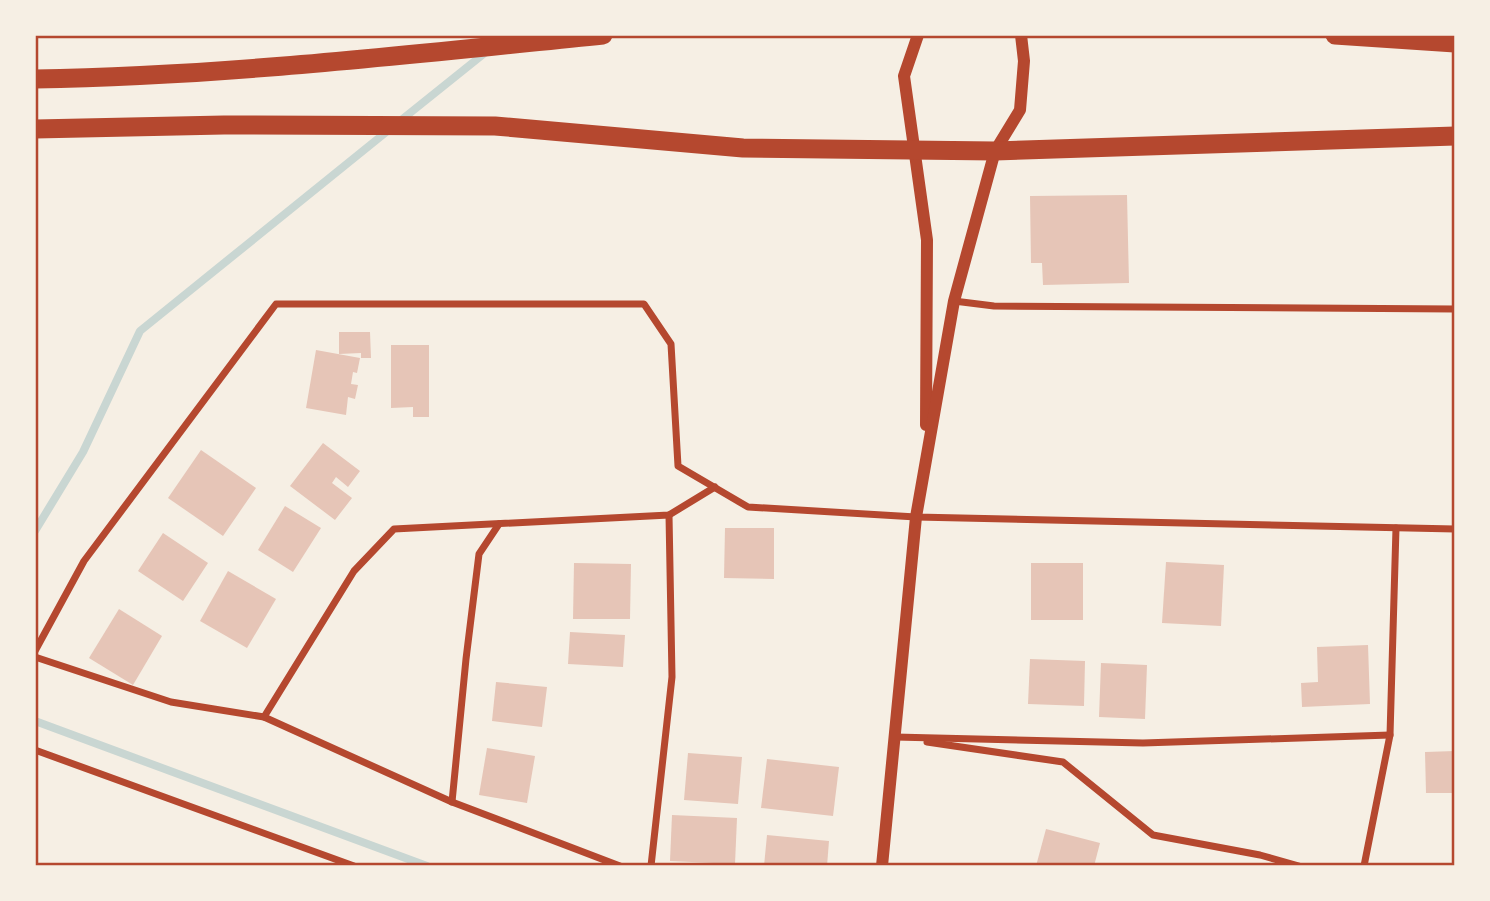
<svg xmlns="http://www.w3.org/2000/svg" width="1490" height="901" font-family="'Archivo Narrow',sans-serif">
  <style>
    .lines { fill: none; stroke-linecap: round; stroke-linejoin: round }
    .stream { stroke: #c9d6d2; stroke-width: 8 }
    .building { fill: #e6c5b7 }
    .minor { stroke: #b5482f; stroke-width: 7 }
    .tertiary { stroke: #b5482f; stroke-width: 12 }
    .trunk { stroke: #b5482f; stroke-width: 19 }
    .neatline { fill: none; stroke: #b5482f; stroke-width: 2.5 }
  </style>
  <rect width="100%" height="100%" fill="#f6efe4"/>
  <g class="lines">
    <g class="stream">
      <path d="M400,121L486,52"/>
      <path d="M35,531L83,452L140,331L390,129"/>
      <path d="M35,721L427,866"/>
    </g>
  </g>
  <g class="building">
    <path d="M1127,195L1129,283L1043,285L1042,263H1031L1030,196Z"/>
    <path d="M339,332H370L371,358H361V353L339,354Z"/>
    <path d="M391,345H429V417H413V407L391,408Z"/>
    <path d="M316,350L360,358L357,373L353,372L351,384L358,385L355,399L348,397L346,415L306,408Z"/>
    <path d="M323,443L360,471L348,487L336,477L332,483L352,498L335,520L290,486Z"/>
    <path d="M201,450L256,488L223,536L168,498Z"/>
    <path d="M285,506L321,528L293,572L258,550Z"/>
    <path d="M725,528H774V579L724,578Z"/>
    <path d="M163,533L208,563L183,601L138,571Z"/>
    <path d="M1166,562L1224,565L1221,626L1162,623Z"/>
    <path d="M574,563L631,564L630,619H573Z"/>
    <rect x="1031" y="563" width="52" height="57"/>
    <path d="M228,571L276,599L247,648L200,621Z"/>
    <path d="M119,609L162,636L133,685L89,658Z"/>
    <path d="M570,632L625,635L623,667L568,664Z"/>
    <path d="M1368,645L1370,704L1302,707L1301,683L1318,682L1317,647Z"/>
    <path d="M1030,659L1085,661L1084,706L1028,704Z"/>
    <path d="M1101,663L1147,665L1145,719L1099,717Z"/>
    <path d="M496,682L547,687L542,727L492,721Z"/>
    <path d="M487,748L535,756L527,803L479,795Z"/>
    <path d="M1455,751V793H1426L1425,752Z"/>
    <path d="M688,753L742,757L738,804L684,800Z"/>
    <path d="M767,759L839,767L833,816L761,808Z"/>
    <path d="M672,815L737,818L735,864L670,861Z"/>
    <path d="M1046,829L1100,843L1094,866H1036Z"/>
    <path d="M767,835L829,841L827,866H764Z"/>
  </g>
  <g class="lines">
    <g class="minor">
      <path d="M954,301L994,306L1455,309"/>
      <path d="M35,651L84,561L276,304H644L671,344L678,466L748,507L916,517L1455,529"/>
      <path d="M35,657L171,702L264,717L452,802L620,866"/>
      <path d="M264,717L354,571L394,529L669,515L715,487"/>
      <path d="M895,737L1143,743L1390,735"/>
      <path d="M927,742L1063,762L1153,835L1260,855L1299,866"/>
      <path d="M35,750L354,866"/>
      <path d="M452,802L466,659L479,554L499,524"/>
      <path d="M651,866L672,677L669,515"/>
      <path d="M1364,866L1390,735L1396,528"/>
    </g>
    <g class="tertiary">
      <path d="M918,35L904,76L927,240L926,425"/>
      <path d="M882,866L916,517L954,301L995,151L1020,110L1024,61L1021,35"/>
    </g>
    <g class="trunk">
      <path d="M1335,35L1455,43"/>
      <path d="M35,79C225,76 414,54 603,35"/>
      <path d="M35,129L224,125L495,126L743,148L995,151L1455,136"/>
    </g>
  </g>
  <rect width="1490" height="901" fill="none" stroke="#f6efe4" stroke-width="74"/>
  <rect x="37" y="37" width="1416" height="827" class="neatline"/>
</svg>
